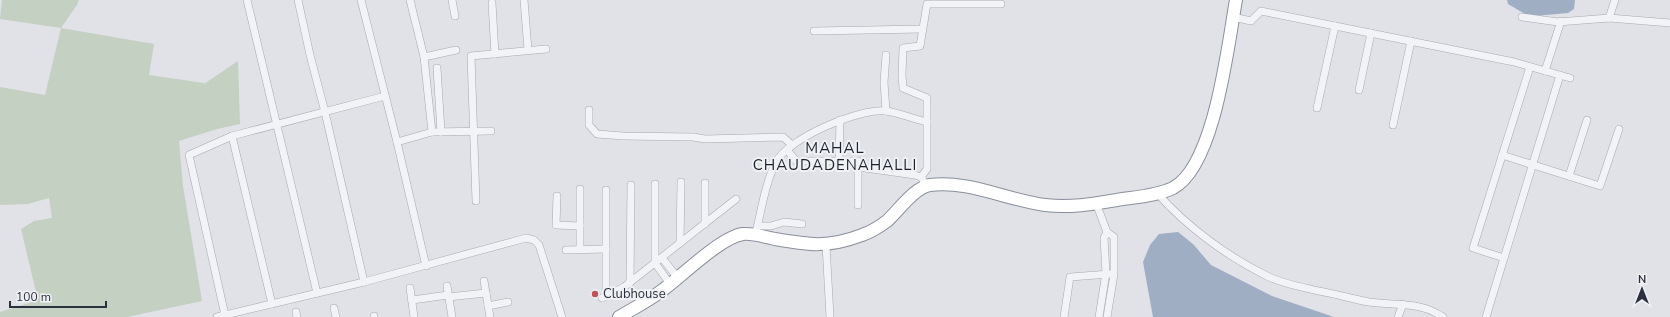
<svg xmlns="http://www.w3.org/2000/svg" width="1670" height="317" font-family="'Nunito Sans',sans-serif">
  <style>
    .green { fill: #c4d0c2 }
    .water { fill: #9faec3 }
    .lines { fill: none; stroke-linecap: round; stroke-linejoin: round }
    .minor-casing { stroke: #a6a9b1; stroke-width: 8 }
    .trunk-casing { stroke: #898f9c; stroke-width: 14 }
    .minor { stroke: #f2f3f6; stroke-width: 7 }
    .trunk { stroke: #fff; stroke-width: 12 }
    .poi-dot { fill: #bf525b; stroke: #eff1f5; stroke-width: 1.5 }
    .labels { text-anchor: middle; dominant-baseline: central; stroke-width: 4; stroke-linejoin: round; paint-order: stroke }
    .poi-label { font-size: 13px; fill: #2a303d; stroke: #eff1f5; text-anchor: start }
    .quarter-label { font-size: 15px; letter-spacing: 1px; fill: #1c212d; stroke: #eff1f5 }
  </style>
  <rect width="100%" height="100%" fill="#e0e2e7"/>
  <path class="green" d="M2,0H79L77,5L61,28L154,44L149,75L204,83V84L238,61L240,124L217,129L179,141L183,186L202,301L127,317H0V312L38,300L21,229L34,221L52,218L49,198L28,204L0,205V87L45,95L61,28L0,19Z"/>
  <g class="water">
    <path d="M1507,0H1575L1574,9L1568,13L1534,16L1525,14L1508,4Z"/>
    <path d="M1178,232L1193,244L1211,265L1272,296L1334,317H1153L1143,262L1150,245L1159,234Z"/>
  </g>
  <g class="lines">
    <g class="minor-casing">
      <g id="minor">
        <path d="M247,0L317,293"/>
        <path d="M298,0L310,55L325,112L364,282"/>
        <path d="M361,0L397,142L426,266"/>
        <path d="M410,0L424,57L432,132"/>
        <path d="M452,0L455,16"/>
        <path d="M524,0L528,50"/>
        <path d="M492,3L495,54"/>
        <path d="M1233,17L1251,21L1261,11L1514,62L1570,78"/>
        <path d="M1522,17L1558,22L1609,18L1670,23"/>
        <path d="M1609,18L1615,0"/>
        <path d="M814,31L922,29"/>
        <path d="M424,57L456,50"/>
        <path d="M437,68L441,132"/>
        <path d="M1545,71L1561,21"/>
        <path d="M1359,90L1371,33"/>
        <path d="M1317,108L1335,26"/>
        <path d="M589,110V125L597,134L623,136L693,137L705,139L783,137L792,145"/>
        <path d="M886,111L884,82L886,55"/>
        <path d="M1393,125L1411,41"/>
        <path d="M232,136L272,304"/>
        <path d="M397,142L432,132L491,131"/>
        <path d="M788,151L796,161H858V205"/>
        <path d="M1502,155L1600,186L1619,129"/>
        <path d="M839,161L840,120"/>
        <path d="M858,167L915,175L921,177L923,180"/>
        <path d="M1569,176L1587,120"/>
        <path d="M921,177L927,169V98L903,88L902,75L903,48L920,46L927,4H1001"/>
        <path d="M705,183V224"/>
        <path d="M655,184V263L670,284"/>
        <path d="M1157,193C1187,227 1228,257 1269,277C1284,284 1302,287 1319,291C1336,294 1352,299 1369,302C1396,306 1420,301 1443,317"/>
        <path d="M557,196L556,225L580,226"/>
        <path d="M476,201L471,56L546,49"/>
        <path d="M1096,203L1107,232L1104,238L1106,273L1099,317"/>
        <path d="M758,226H771L784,222L802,224"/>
        <path d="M1107,232L1114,237V274L1107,317"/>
        <path d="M755,236C761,213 765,183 776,162C789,138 859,108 886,111C899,113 914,119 927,122"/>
        <path d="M680,243L681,182"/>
        <path d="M826,245L830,317"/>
        <path d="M580,249V189"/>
        <path d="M566,250L606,249"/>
        <path d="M662,258L678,278"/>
        <path d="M1504,258L1473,248L1530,67"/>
        <path d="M484,281L490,317"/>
        <path d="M630,283L631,185"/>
        <path d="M447,286L452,317"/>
        <path d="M410,288L414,317"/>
        <path d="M606,296V190"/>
        <path d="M448,297L486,293"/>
        <path d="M602,298L624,287L736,199"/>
        <path d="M412,300L448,295"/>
        <path d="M488,306L508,302"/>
        <path d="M334,308L336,317"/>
        <path d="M296,312L297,317"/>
        <path d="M225,315L189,155L232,136L385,96"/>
        <path d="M374,316V317"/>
        <path d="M217,317L364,282L526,238L534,240L539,245L562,317"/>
        <path d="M1064,317L1070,277L1110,274"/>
        <path d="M1398,317L1403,304"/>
        <path d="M1486,317L1560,75"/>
      </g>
    </g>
    <g class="trunk-casing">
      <path id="trunk" d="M619,317C634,308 650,300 664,289C683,275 721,237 743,234C753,233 765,237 775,239C810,245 828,248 862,235C871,232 879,227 887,221C898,211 915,187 930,185C968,180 1007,200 1045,205C1070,208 1093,204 1117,200C1135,197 1156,196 1173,188C1215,166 1228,44 1236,0"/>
    </g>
    <use href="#minor" class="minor"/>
    <use href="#trunk" class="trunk"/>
  </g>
  <circle class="poi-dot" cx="595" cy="294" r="4"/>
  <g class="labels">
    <g class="poi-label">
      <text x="603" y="294">Clubhouse</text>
    </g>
    <g class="quarter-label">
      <text x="835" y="148">MAHAL<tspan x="835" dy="17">CHAUDADENAHALLI</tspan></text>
    </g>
  </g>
  <g transform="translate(1642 289)" stroke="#eff1f5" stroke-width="3" paint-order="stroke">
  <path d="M0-3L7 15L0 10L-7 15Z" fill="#2a303d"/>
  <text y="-6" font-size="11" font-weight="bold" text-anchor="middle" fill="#2a303d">N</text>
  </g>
  <path d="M10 301v6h96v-6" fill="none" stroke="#2a303d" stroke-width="2"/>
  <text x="16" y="301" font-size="12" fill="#2a303d" stroke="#eff1f5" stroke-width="3" paint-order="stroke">100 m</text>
</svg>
